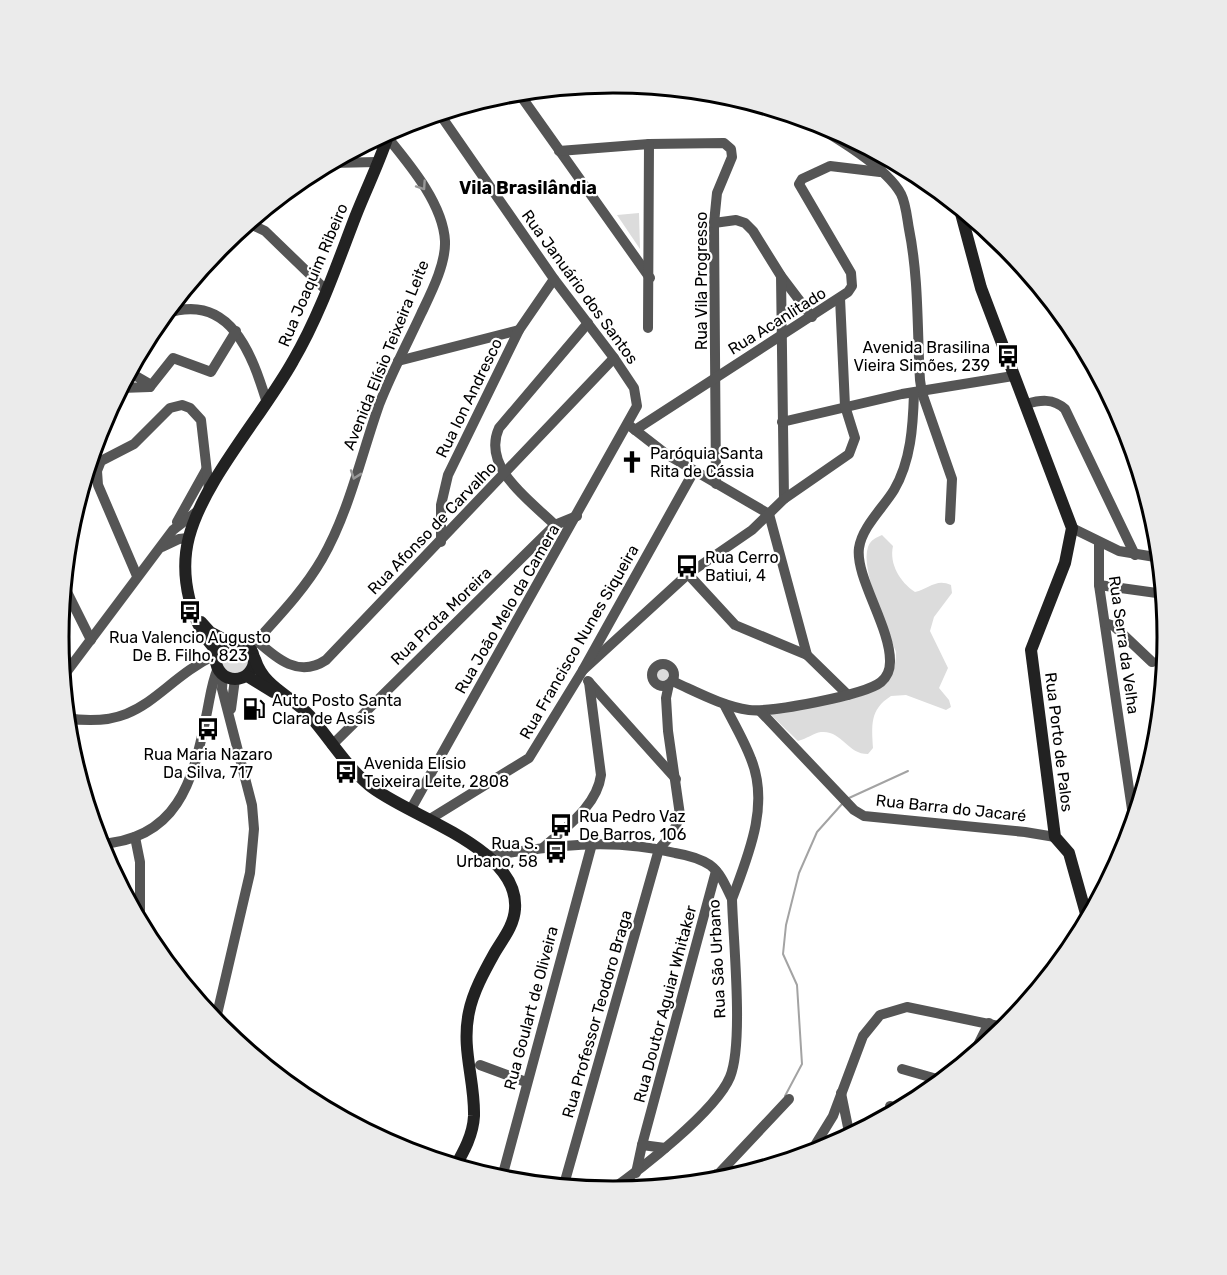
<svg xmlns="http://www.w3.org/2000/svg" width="1227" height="1275" font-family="Rubik,sans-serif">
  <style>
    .green { fill: #dcdcdc }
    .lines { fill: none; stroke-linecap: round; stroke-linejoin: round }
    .stream { stroke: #a3a3a3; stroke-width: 2 }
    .street { stroke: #555; stroke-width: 10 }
    .secondary { stroke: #222; stroke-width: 12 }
    .oneway { stroke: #999 }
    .labels { text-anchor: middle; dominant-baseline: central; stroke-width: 4.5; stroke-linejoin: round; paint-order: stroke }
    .street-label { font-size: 16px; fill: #000; stroke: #fff }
    .poi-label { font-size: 16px; fill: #000; stroke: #fff; text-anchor: start }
    .neighbourhood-label { font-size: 18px; font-weight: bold; fill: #000; stroke: #fff }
    .rim { fill: none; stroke: #000; stroke-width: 3 }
  </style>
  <rect width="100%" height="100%" fill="#fff"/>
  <g class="green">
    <path d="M639,213L640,249L617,215Z"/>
    <path d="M882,535L893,546C889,564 900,582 915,592C929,589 936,578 951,585L952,593L934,617L930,631L948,668L939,688L949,700L951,707L946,710L906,695L891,696C869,710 872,726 873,748L868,754C847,754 842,730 821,732C814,733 806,739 798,741L767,711L772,707C811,704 898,708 896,652C887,627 860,570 868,547C871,539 876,538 882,535Z"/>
    <circle cx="235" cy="661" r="16"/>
    <circle cx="663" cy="675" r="9"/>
  </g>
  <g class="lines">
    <g class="stream">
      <path d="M849,798L908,771"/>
      <path d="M785,1096L802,1064L797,985L783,954L786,925L799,873L817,832L842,804"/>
      <path d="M700,1184L715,1170"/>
    </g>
    <g class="street">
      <path d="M518,92L650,278"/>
      <path d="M803,118C830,134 886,166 901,194C906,204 907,218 909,229C919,279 917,330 920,380L922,393L952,479L950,520"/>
      <path d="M559,151L649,144L724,143L731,149L732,157L717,193L714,223L716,484"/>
      <path d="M330,163L377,162"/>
      <path d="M248,223L265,231L327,291"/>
      <path d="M714,223L736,220L745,223L753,231L781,276L812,317"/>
      <path d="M781,276L784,499"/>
      <path d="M165,314C230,291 252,354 267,403"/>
      <path d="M648,328L649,144"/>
      <path d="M398,361L519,330"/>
      <path d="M150,387L173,358L211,372L236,331"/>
      <path d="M121,388L150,387L148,383L129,372"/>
      <path d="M1026,404C1040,400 1053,398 1065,409L1135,555"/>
      <path d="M782,422L902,394L1013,376"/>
      <path d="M630,426L666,454L769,514"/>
      <path d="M635,430L848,292L852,286L851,273L799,184L802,179L830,166L880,172"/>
      <path d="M769,514L807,655L848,695"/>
      <path d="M177,522L206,470"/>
      <path d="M555,525C531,501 481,468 499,428L588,323"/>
      <path d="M1072,528L1119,551L1161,558"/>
      <path d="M441,542V505L448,475L519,330L554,279"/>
      <path d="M1099,543V585L1134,823"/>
      <path d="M162,547L179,539L188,538"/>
      <path d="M688,574L735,625L807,655"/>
      <path d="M137,576L98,485L97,471L101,461L134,444L170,408L182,405L190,408L201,420L209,490"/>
      <path d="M1099,585L1164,594"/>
      <path d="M64,586L91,640"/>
      <path d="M1105,623L1114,626L1152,662"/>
      <path d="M257,641C277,659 299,678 326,660L614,358"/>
      <path d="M250,648C275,620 303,592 322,559C349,512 361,456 379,405C391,374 407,344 421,314C431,293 446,264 445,241C443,204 410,165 388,138"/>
      <circle cx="663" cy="675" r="11"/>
      <path d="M583,670L688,574L752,530L784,499L849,454L855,438L845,406L840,298"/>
      <path d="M62,678L173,530L199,510"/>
      <path d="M588,681L676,779"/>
      <path d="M672,681C697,692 722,706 749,710C770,713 865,695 881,682C887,677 890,669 890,662C891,628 855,577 859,548C862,527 883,508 894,490C911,461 913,426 914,393"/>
      <path d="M724,704C733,722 744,740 751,759C770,805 748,856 732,899"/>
      <path d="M231,709L235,679"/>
      <path d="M760,711L854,810L864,816L1025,832L1055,837"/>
      <path d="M66,718C145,731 156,683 217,654"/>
      <path d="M332,745L555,525L577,516"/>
      <path d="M411,809L637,406L634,388L614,358L554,279L439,113"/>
      <path d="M430,819L529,758L583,670L694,471"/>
      <path d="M135,837L140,862V924"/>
      <path d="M99,844C177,840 193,782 206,717C210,699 211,684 218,668"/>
      <path d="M544,847C566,827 597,806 601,775L589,682"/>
      <path d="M488,856C552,846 611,837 675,853C687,855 699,858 710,865C721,873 726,887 732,899C733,940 744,1043 730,1077C716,1111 640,1170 608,1192"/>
      <path d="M215,1023L250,873L254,829L252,805L222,689L223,675"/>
      <path d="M971,1059L989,1023"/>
      <path d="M480,1065L526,1082"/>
      <path d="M902,1069L944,1081"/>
      <path d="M841,1093L850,1137"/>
      <path d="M890,1106L900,1110"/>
      <path d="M665,1148L642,1145L716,871"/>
      <path d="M809,1155L833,1116L863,1036L880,1015L907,1007L1008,1028"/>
      <path d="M636,1173L642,1145"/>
      <path d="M501,1181L592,844"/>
      <path d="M710,1183L789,1099"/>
      <path d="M563,1188L659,849L673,833L680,815L668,731L666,698L669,684"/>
    </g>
    <g class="secondary">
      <path d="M959,206L981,288L1072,528L1065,563L1031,650L1055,837L1069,853L1088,921"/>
      <path d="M201,622L210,632L229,642"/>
      <circle cx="235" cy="660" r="19"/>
      <path d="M218,652C190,625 179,575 189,537C204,480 263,415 293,361C320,315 337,264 356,215C367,187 381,159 390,130"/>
      <path d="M255,659C264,688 291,695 310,716C330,739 346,766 369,785C406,816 520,847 515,909C514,926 502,940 494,954C484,972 473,992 469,1012C461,1049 475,1080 474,1116C473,1135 464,1151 455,1167"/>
      <path d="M247,676L273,692"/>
    </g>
  </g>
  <defs><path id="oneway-chevron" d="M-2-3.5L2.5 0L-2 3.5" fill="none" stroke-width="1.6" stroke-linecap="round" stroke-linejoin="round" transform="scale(1.5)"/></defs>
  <g class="oneway">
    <use href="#oneway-chevron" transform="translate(422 186) rotate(56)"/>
    <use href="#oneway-chevron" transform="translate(355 475) rotate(109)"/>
  </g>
  <defs>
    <g id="bus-bare" transform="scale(1.8)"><path d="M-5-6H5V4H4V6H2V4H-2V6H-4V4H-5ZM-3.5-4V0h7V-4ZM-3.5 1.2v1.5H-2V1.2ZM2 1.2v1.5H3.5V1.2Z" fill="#000" stroke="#fff" stroke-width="2.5" paint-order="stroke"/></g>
    <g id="church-bare" transform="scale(1.8)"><path d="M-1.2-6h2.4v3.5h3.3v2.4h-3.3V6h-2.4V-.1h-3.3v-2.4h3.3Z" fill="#000" stroke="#fff" stroke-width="2.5" paint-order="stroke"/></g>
    <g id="fuel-bare" transform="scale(1.8)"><path d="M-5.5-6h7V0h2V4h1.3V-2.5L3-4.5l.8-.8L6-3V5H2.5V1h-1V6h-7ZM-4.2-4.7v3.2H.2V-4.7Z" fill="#000" stroke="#fff" stroke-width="2.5" paint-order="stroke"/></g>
  </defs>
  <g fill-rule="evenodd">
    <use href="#bus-bare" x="1008" y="356"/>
    <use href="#church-bare" x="632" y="462"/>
    <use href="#bus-bare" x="687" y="566"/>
    <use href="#bus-bare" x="190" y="612"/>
    <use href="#fuel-bare" x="254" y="709"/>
    <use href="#bus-bare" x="208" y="729"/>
    <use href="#bus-bare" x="346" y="772"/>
    <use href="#bus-bare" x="561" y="825"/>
    <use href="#bus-bare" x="556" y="852"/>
  </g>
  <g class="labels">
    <g class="street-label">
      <text transform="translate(313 275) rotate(-67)">Rua Joaquim Ribeiro</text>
      <text transform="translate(701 281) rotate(-90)">Rua Vila Progresso</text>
      <text transform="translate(580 287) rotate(54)">Rua Januário dos Santos</text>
      <text transform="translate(777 321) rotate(-32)">Rua Acanlitado</text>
      <text transform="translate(386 355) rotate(-68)">Avenida Elísio Teixeira Leite</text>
      <text transform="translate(469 398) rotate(-64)">Rua Ion Andresco</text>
      <text transform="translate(432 528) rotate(-46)">Rua Afonso de Carvalho</text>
      <text transform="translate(507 609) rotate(-60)">Rua João Melo da Camera</text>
      <text transform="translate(441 616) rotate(-44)">Rua Prota Moreira</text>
      <text transform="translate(579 642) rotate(-60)">Rua Francisco Nunes Siqueira</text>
      <text transform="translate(1124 645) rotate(82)">Rua Serra da Velha</text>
      <text transform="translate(1059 742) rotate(83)">Rua Porto de Palos</text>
      <text transform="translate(951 808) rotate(6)">Rua Barra do Jacaré</text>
      <text transform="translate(717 959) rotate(-93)">Rua São Urbano</text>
      <text transform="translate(665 1004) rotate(-75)">Rua Doutor Aguiar Whitaker</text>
      <text transform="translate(531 1008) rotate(-75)">Rua Goulart de Oliveira</text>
      <text transform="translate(597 1014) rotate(-74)">Rua Professor Teodoro Braga</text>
    </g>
    <g class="poi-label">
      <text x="990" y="347" text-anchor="end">Avenida Brasilina<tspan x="990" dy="18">Vieira Simões, 239</tspan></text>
      <text x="650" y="453">Paróquia Santa<tspan x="650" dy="18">Rita de Cássia</tspan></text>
      <text x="705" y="557">Rua Cerro<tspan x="705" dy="18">Batiui, 4</tspan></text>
      <text x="190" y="637" text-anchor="middle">Rua Valencio Augusto<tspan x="190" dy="18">De B. Filho, 823</tspan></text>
      <text x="272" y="700">Auto Posto Santa<tspan x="272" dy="18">Clara de Assis</tspan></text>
      <text x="208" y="754" text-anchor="middle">Rua Maria Nazaro<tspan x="208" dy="18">Da Silva, 717</tspan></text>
      <text x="364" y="763">Avenida Elísio<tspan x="364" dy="18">Teixeira Leite, 2808</tspan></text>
      <text x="579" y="816">Rua Pedro Vaz<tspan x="579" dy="18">De Barros, 106</tspan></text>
      <text x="538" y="843" text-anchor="end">Rua S.<tspan x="538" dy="18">Urbano, 58</tspan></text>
    </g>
    <g class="neighbourhood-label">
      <text x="528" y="188">Vila Brasilândia</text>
    </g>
  </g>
  <path d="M0 0H1227V1275H0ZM69 637a544 544 0 1 1 1088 0a544 544 0 1 1-1088 0Z" fill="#ebebeb" fill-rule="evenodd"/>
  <path class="rim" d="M69 637a544 544 0 1 1 1088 0a544 544 0 1 1-1088 0Z"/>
</svg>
